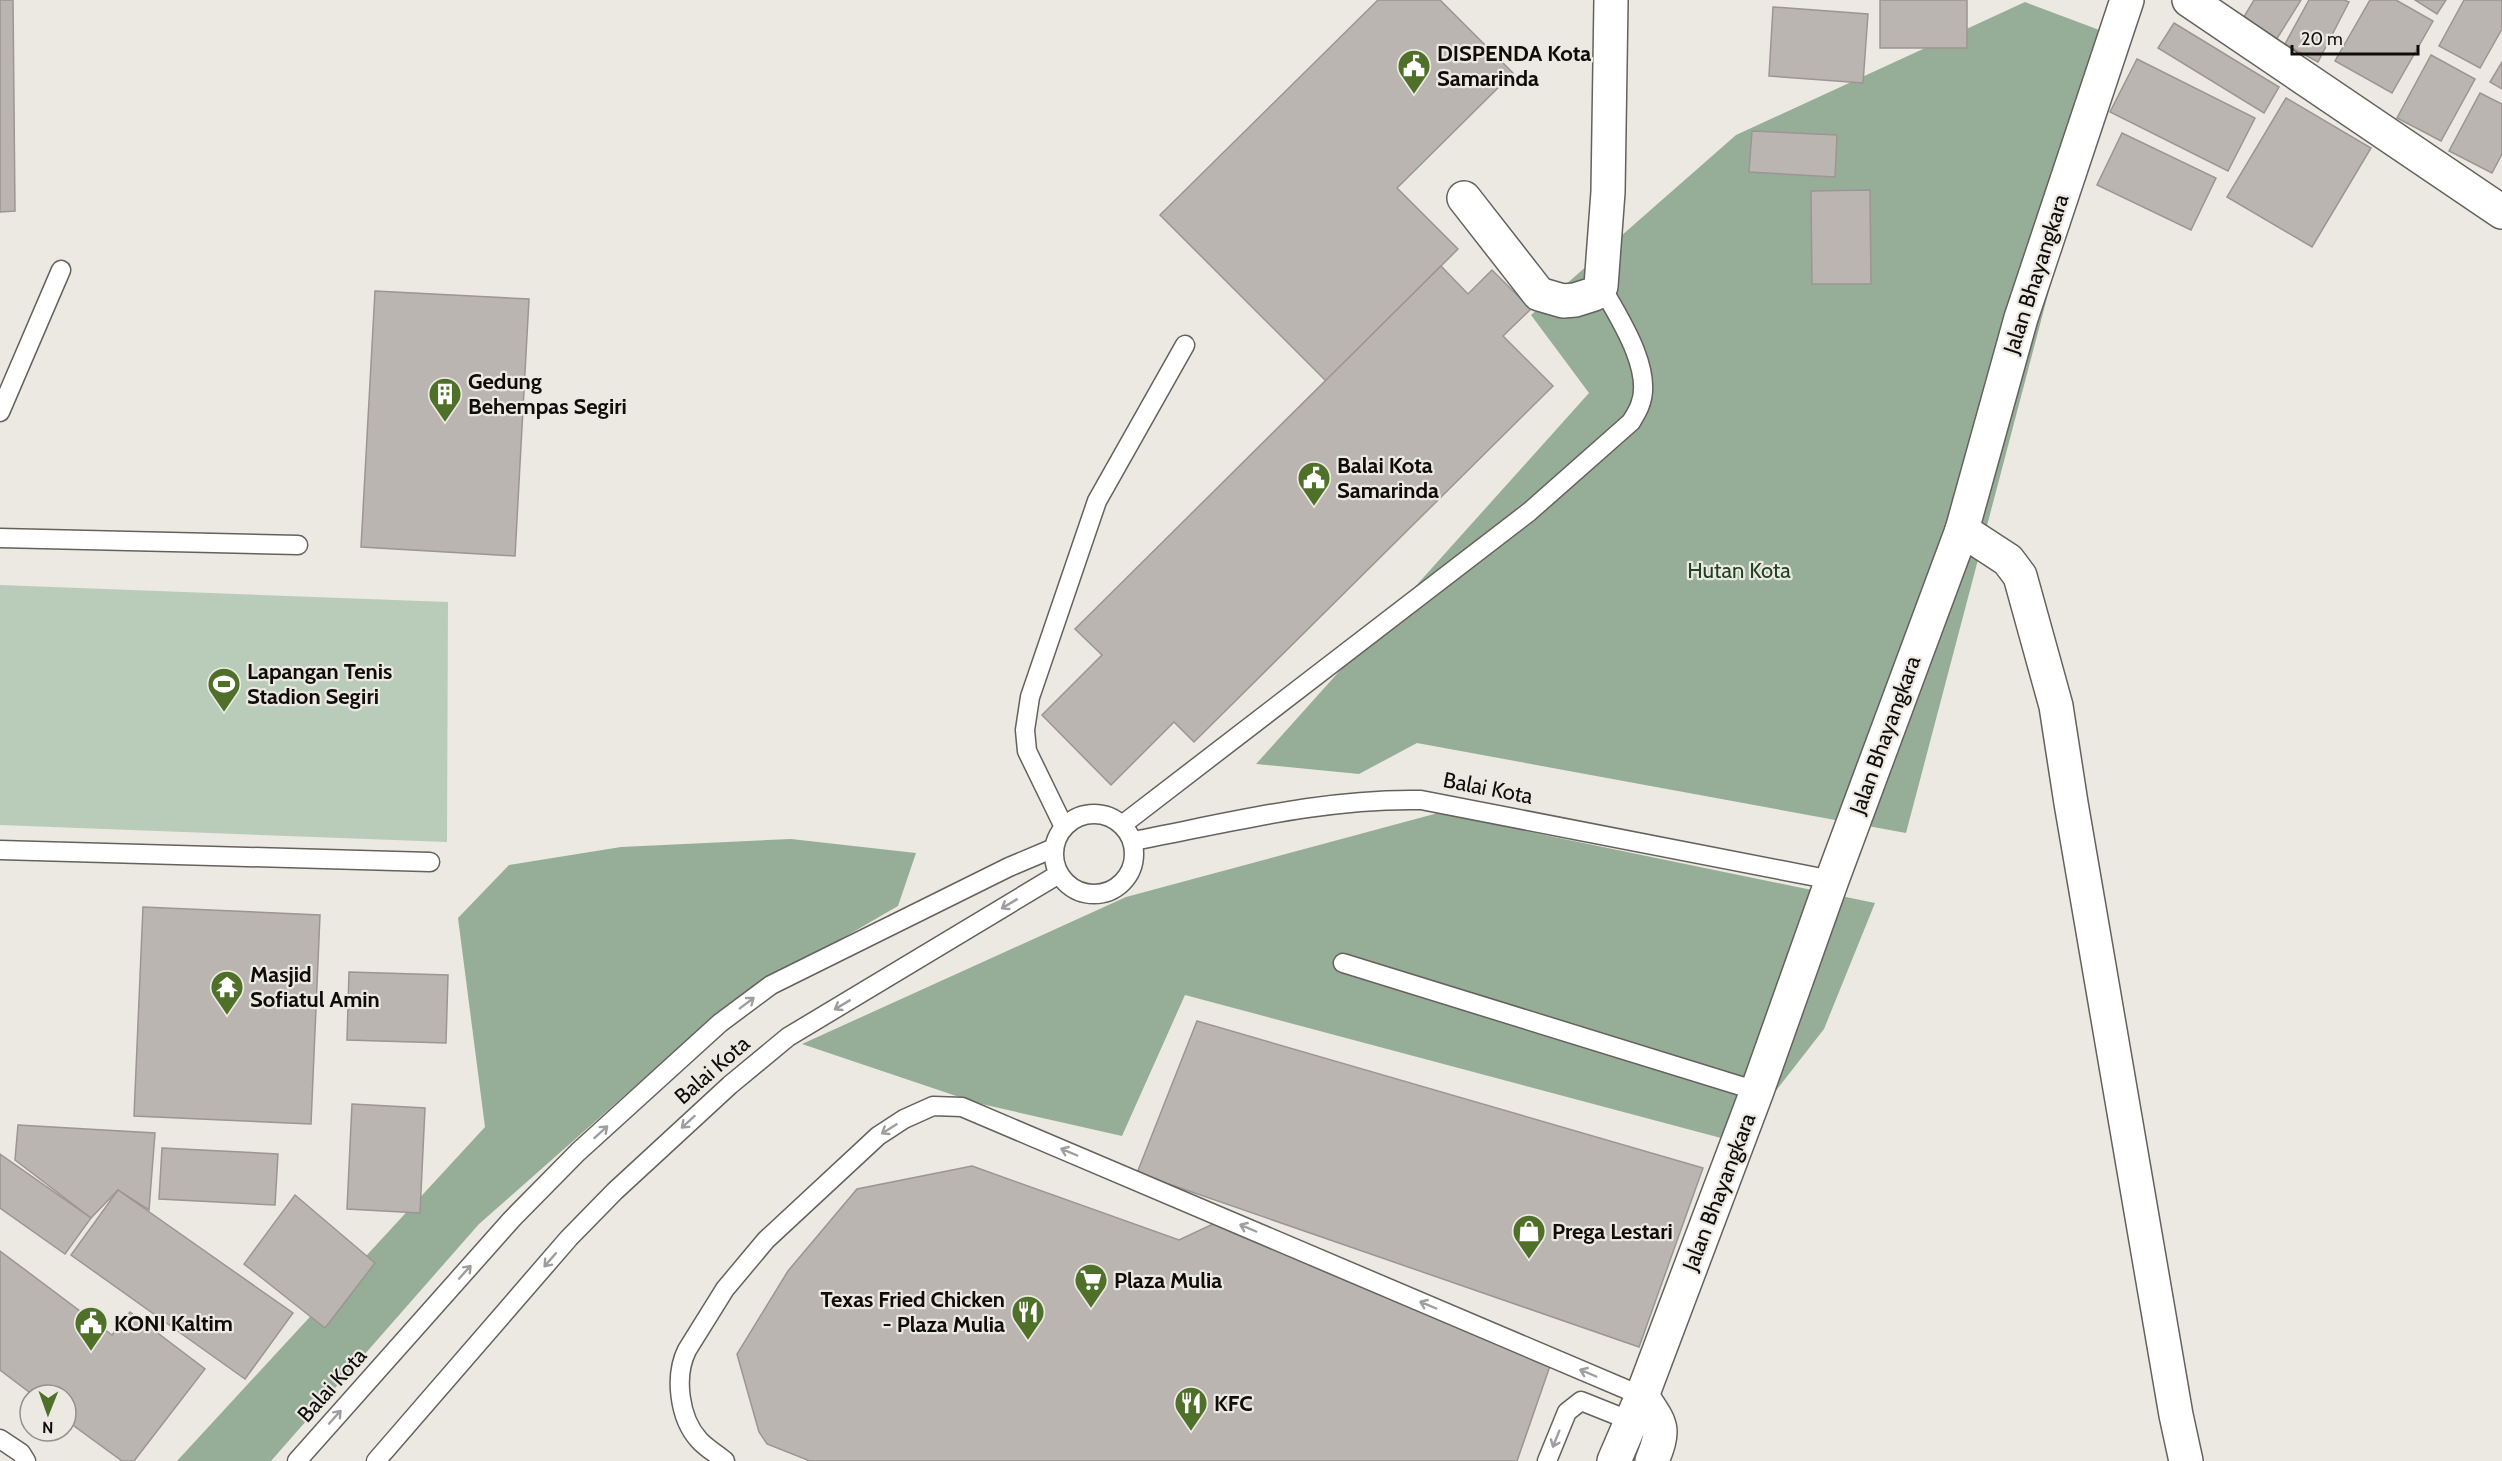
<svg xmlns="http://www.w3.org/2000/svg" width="2502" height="1461" font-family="Cabin,sans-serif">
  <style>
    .green { fill: #b8ccb9 }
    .forest { fill: #96ae97 }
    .building { fill: #bbb5b2; stroke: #9c9593; stroke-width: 1.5 }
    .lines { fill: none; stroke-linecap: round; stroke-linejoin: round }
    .service-casing { stroke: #65615c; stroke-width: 21 }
    .minor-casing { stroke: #65615c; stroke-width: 36 }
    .tertiary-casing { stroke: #65615c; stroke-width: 36 }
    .service { stroke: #fff; stroke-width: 18 }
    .minor { stroke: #fff; stroke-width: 33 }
    .tertiary { stroke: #fff; stroke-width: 33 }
    .oneway { stroke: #9f9e9d }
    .labels { text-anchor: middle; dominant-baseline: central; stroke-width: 4.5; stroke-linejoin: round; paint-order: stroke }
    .poi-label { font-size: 22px; font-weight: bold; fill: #0f0d0b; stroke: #ece8e2; text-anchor: start }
    .street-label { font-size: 22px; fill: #0f0d0b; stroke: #ece8e2 }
    .park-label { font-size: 22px; fill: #1d4322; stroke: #ece8e2 }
  </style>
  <rect width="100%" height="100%" fill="#ece8e2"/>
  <path class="green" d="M0,585L448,602L447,842L0,825Z"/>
  <g class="forest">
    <path d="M2025,2L2118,37L2067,222L1906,833L1417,743L1359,774L1256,764L1589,393L1531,315L1736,135Z"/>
    <path d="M1438,813L1875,903L1824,1029L1736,1142L1185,995L1122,1136L977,1103L802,1044L1126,897Z"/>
    <path d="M791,839L916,853L898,906L727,1005L479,1224L271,1461H177L485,1127L458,918L509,865L621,847Z"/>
  </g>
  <g class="building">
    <path d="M0,0H13L15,211L0,212Z"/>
    <path d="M1378,0H1440L1513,73L1397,188L1458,249L1326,381L1160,215Z"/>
    <rect x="1880" y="0" width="87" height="48"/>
    <path d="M2254,0H2301L2273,45L2239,25Z"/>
    <path d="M2309,0H2344L2349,2L2318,62L2285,44Z"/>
    <path d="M2370,0H2396L2433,21L2392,93L2335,61Z"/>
    <path d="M2415,0H2446L2437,14Z"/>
    <path d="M2464,0H2502V29L2480,68L2439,46Z"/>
    <path d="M1773,7L1868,14L1863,83L1769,76Z"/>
    <path d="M2174,23L2279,87L2264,113L2158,48Z"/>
    <path d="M2431,55L2475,79L2441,141L2397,118Z"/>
    <path d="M2137,59L2255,118L2228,171L2110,112Z"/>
    <path d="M2502,62V89L2490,82Z"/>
    <path d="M2480,93L2502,104V154L2492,173L2449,151Z"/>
    <path d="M2286,98L2371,148L2312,247L2227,197Z"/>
    <path d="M1752,131L1837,135L1835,177L1749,172Z"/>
    <path d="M2122,133L2216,178L2191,230L2097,185Z"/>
    <path d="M1870,190L1871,284H1812L1811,191Z"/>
    <path d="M1441,266L1468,294L1492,270L1531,309L1503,336L1553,386L1194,742L1174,722L1111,785L1042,715L1102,655L1075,629Z"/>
    <path d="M375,291L529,299L515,556L361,547Z"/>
    <path d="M143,907L320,915L311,1124L134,1116Z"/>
    <path d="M349,972L448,975L446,1043L347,1040Z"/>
    <path d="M1197,1021L1703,1168L1639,1347L1137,1173Z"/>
    <path d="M352,1104L425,1108L420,1213L347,1209Z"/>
    <path d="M18,1125L155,1133L149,1210L118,1190L91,1218L15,1160Z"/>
    <path d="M162,1148L278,1154L275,1205L159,1199Z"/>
    <path d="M0,1154L91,1218L65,1254L0,1208Z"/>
    <path d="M972,1166L1179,1240L1215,1223L1550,1366L1517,1461H810L767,1444L759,1432L737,1354L788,1271L857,1189Z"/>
    <path d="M118,1190L293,1313L245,1379L71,1255Z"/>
    <path d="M295,1195L375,1263L325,1328L244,1264Z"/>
    <path d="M0,1251L112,1335L130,1312L205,1369L134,1461H122L66,1420V1395H33L0,1370Z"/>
  </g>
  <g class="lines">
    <g class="service-casing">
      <g id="service">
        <path d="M0,412L61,270"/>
        <path d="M0,538L298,545"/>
        <circle cx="1094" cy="854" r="40"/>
        <path d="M1122,825L1529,512L1631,422C1634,417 1638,411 1640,405C1654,370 1618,316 1601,286"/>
        <path d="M1064,827L1027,751L1025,730L1030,697L1097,501L1185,345"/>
        <path d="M1133,841C1228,823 1323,798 1421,800L1832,880"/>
        <path d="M0,850L430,862"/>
        <path d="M1343,963L1757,1091"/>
        <path d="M0,1439L21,1453L26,1461"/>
        <path d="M297,1461L512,1219L578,1152L720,1023L771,985L1009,867L1054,848"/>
        <path d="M376,1461L569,1238L615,1191L730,1085L788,1037L1059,874"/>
        <path d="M725,1461C717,1454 706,1448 699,1440C679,1418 674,1376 687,1350L725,1289L766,1240L878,1136L904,1119L933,1106L962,1107L1642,1396"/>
        <path d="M1547,1461L1567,1412L1581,1401L1631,1421"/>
      </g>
    </g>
    <g class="minor-casing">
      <g id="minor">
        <path d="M2189,0L2502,212"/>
        <path d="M1464,198L1539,294L1563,301L1575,300L1594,294L1601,286L1608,192L1611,0"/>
        <path d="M1962,530L2008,560L2020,576L2056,706L2071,803L2176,1415L2186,1461"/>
      </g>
    </g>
    <g class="tertiary-casing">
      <g id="tertiary">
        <path d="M1642,1396C1661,1426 1666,1426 1652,1461"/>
        <path d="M1614,1461L1642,1396L1757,1091L1832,880L1962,530L2021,318L2127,0"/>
      </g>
    </g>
    <use href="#service" class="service"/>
    <use href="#minor" class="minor"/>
    <use href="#tertiary" class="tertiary"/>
  </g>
  <defs><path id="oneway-shaft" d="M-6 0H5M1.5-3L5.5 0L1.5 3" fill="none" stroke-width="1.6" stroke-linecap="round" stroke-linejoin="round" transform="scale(1.5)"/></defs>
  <g class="oneway">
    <use href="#oneway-shaft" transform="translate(1009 904) rotate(149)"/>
    <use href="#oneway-shaft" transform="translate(747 1003) rotate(-37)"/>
    <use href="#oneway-shaft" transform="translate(842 1005) rotate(149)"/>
    <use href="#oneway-shaft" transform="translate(688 1122) rotate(138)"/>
    <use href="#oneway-shaft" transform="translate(889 1129) rotate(148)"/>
    <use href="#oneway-shaft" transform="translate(601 1132) rotate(-42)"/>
    <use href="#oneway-shaft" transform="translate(1069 1152) rotate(-157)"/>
    <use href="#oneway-shaft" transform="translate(1248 1228) rotate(-157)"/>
    <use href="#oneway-shaft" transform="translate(550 1260) rotate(131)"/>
    <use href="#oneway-shaft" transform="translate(465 1272) rotate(-48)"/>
    <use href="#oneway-shaft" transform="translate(1428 1305) rotate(-157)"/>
    <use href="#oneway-shaft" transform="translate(1588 1373) rotate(-157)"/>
    <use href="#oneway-shaft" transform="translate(335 1417) rotate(-48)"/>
    <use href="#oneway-shaft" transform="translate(1556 1439) rotate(112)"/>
  </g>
  <defs>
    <g id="civic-pin" transform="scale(1.725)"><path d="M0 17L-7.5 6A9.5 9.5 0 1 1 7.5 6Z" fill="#4f7028" stroke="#ece8e2"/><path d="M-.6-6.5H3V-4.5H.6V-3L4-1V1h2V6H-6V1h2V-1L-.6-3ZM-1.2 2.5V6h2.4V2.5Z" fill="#fff"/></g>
    <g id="building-pin" transform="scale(1.725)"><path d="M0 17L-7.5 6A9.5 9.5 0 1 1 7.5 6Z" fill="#4f7028" stroke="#ece8e2"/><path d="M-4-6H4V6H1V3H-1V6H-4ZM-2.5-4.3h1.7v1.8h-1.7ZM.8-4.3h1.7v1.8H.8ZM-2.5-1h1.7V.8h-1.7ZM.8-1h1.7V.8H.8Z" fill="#fff"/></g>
    <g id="stadium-pin" transform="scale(1.725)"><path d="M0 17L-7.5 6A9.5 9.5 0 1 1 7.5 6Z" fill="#4f7028" stroke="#ece8e2"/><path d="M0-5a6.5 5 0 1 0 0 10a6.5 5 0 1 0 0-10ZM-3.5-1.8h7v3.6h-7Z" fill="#fff"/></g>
    <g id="temple-pin" transform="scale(1.725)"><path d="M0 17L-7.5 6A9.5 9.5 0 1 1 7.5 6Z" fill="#4f7028" stroke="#ece8e2"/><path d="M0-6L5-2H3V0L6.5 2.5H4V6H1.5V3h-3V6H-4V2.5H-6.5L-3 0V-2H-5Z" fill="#fff"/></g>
    <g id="shop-pin" transform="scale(1.725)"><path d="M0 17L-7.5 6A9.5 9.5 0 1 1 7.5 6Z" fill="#4f7028" stroke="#ece8e2"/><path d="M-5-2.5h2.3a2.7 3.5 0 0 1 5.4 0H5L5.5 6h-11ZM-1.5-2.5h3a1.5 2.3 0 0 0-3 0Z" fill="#fff"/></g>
    <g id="supermarket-pin" transform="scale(1.725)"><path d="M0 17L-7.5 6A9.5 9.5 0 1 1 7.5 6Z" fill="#4f7028" stroke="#ece8e2"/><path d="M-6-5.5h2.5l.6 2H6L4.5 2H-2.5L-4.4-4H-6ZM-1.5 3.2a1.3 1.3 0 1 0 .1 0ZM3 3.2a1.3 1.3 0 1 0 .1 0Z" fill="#fff"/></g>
    <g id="restaurant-pin" transform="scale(1.725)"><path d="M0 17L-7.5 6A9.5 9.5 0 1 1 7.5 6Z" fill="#4f7028" stroke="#ece8e2"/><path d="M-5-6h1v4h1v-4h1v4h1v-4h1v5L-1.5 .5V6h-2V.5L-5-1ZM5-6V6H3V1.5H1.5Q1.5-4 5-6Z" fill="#fff"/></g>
  </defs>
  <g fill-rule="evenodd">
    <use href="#civic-pin" x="1414" y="66"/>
    <use href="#building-pin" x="445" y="394"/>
    <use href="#civic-pin" x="1314" y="478"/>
    <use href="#stadium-pin" x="224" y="684"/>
    <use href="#temple-pin" x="227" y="987"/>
    <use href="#shop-pin" x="1529" y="1231"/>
    <use href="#supermarket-pin" x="1091" y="1280"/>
    <use href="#restaurant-pin" x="1028" y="1312"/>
    <use href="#civic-pin" x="91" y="1323"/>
    <use href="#restaurant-pin" x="1191" y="1403"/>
  </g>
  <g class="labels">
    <g class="poi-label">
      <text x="1437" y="53">DISPENDA Kota<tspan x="1437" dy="25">Samarinda</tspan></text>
      <text x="468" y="381">Gedung<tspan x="468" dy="25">Behempas Segiri</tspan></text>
      <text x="1337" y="465">Balai Kota<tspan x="1337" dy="25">Samarinda</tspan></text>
      <text x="247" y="671">Lapangan Tenis<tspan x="247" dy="25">Stadion Segiri</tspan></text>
      <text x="250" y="974">Masjid<tspan x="250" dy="25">Sofiatul Amin</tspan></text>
      <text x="1552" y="1231">Prega Lestari</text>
      <text x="1114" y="1280">Plaza Mulia</text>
      <text x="1005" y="1299" text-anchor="end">Texas Fried Chicken<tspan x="1005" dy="25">- Plaza Mulia</tspan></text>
      <text x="114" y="1323">KONI Kaltim</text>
      <text x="1214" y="1403">KFC</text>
    </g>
    <g class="street-label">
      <text transform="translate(2036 274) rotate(-72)">Jalan Bhayangkara</text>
      <text transform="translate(1885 735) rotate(-70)">Jalan Bhayangkara</text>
      <text transform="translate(1488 788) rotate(11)">Balai Kota</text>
      <text transform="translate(712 1070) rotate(-41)">Balai Kota</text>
      <text transform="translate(1719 1192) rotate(-69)">Jalan Bhayangkara</text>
      <text transform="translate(332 1385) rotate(-48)">Balai Kota</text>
    </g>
    <g class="park-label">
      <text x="1739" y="570">Hutan Kota</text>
    </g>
  </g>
  <g transform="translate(48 1413) rotate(181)"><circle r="28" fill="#ece8e2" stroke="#94908c" stroke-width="1.5"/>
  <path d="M0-4.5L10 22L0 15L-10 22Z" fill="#4f7028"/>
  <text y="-9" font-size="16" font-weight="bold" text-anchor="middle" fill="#0f0d0b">N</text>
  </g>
  <path d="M2292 45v9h126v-9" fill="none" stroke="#0f0d0b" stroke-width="3"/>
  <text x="2301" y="45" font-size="18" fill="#0f0d0b" stroke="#ece8e2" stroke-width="4.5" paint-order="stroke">20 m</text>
</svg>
